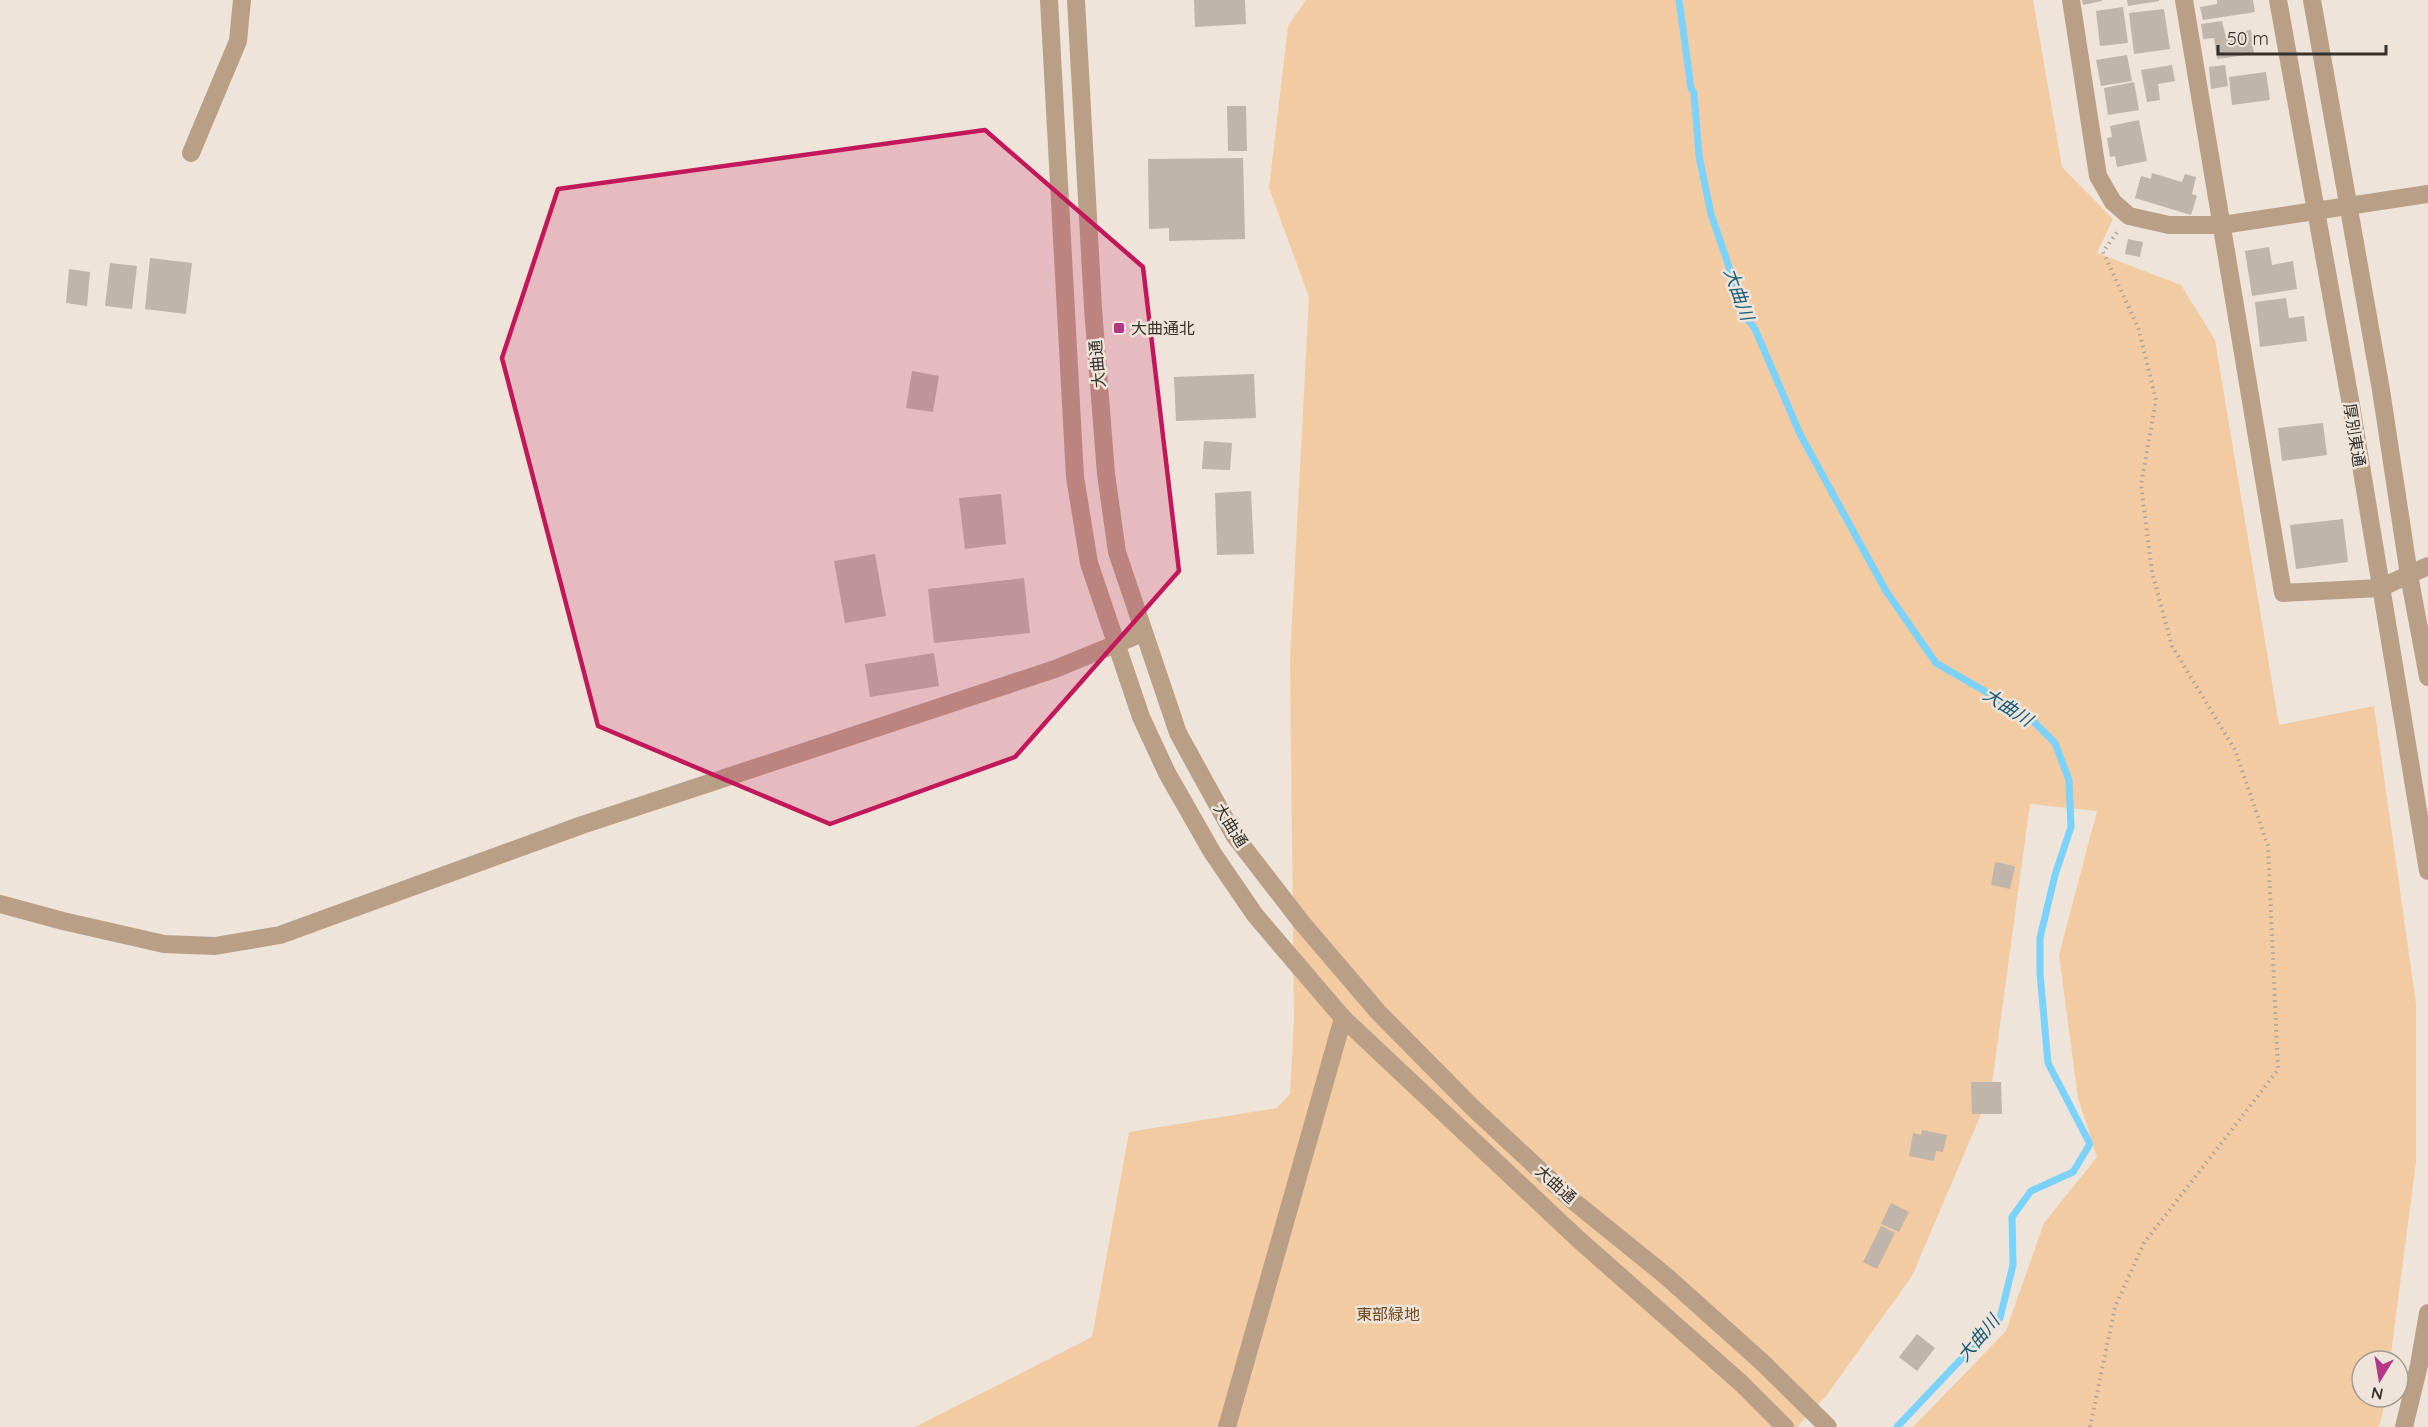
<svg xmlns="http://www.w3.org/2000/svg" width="2428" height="1427" font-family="Quicksand,'Noto Sans JP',sans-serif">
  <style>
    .green { fill: #f3cba2 }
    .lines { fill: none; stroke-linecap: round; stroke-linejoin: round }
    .stream { stroke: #7ad2fd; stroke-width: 7 }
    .building { fill: #bfb5ab }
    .path { stroke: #aca49b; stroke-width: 4; stroke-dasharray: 1.5 4.5; stroke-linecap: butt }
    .minor { stroke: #ba9f87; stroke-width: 18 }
    .marked { fill: #c2185b; fill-opacity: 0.2; stroke: #c2185b; stroke-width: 4.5; stroke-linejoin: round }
    .poi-dot { fill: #b53787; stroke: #eee4d9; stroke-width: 2 }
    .labels { text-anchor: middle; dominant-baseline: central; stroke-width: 5; stroke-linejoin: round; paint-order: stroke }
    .poi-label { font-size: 16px; fill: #34302c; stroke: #eee4d9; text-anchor: start }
    .street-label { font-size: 16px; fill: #34302c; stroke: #eee4d9 }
    .park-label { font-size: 16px; fill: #70491b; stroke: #eee4d9 }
    .water-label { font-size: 18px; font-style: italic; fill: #155b77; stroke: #eee4d9 }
  </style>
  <rect width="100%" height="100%" fill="#eee4d9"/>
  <path class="green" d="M1306,0H2033L2062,167L2113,219L2097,253L2181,285L2215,340L2279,725L2374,706L2416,1004V1162L2390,1361H2362V1397H2386L2379,1427H1913L2006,1331L2044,1223L2097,1157L2078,1098L2059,955L2097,811L2030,804L1991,1091L1912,1276L1826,1396L1797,1427H915L1092,1337L1129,1132L1277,1108L1290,1094L1294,1021L1290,659L1309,297L1269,188L1288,26Z"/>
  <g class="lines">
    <path class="stream" d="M1679,0L1691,88L1694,93L1699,156L1711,214L1746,317L1755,329L1800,434L1886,591L1936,663L2028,716L2055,743L2069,780L2071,827L2055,875L2040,938V973L2048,1063L2090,1144L2073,1172L2031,1191L2012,1217L2013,1265L2000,1318L1897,1427"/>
  </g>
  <g class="building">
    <path d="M1194,0H1245L1246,24L1195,27Z"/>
    <path d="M2082,0H2102V1L2083,5Z"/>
    <path d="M2127,0H2159V1L2128,6Z"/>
    <path d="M2217,0H2253L2255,12L2203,20L2200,7L2217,4Z"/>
    <path d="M2123,7L2128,43L2100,46L2096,11Z"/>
    <path d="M2164,9L2170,49L2134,54L2129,13Z"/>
    <path d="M2222,21L2225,34L2251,30L2254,54L2217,59L2214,38L2203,39L2201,24Z"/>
    <path d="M2127,55L2132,81L2101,86L2096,60Z"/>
    <path d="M2172,65L2175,81L2158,84L2160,100L2147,102L2141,70Z"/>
    <path d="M2225,65L2228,86L2211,89L2209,67Z"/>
    <path d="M2266,72L2270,100L2232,105L2229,77Z"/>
    <path d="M2134,82L2139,110L2108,115L2104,88Z"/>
    <path d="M1227,106H1246L1247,151H1228Z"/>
    <path d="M2139,120L2147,161L2117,167L2115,156L2110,157L2107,138L2112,137L2110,126Z"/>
    <path d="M1243,158L1245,239L1169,241V228L1149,229L1148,159Z"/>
    <path d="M2152,173L2182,182L2185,174L2196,177L2192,194L2197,196L2191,215L2135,198L2141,176L2151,179Z"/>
    <path d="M2128,239L2143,242L2140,257L2125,254Z"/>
    <path d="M2269,247L2272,265L2293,261L2297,289L2252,296L2245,251Z"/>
    <path d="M150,258L192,263L186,314L145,309Z"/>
    <path d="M110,263L137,266L132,309L105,306Z"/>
    <path d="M69,269L90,272L87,306L66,303Z"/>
    <path d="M2286,298L2289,318L2304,316L2307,341L2260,347L2255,302Z"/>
    <path d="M912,371L939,376L933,412L906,408Z"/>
    <path d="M1254,374L1256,418L1176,421L1174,377Z"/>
    <path d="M2323,423L2327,455L2282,461L2278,428Z"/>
    <path d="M1204,441L1232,443L1230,470L1202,469Z"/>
    <path d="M1251,491L1254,554L1217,555L1215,493Z"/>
    <path d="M1001,494L1006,544L965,549L959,498Z"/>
    <path d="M2343,519L2348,562L2296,569L2290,525Z"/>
    <path d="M875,554L886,616L845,623L834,561Z"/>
    <path d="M1024,578L1030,633L934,643L928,589Z"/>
    <path d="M934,653L939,686L870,697L865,664Z"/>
    <path d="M1995,862L2015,866L2010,889L1991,885Z"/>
    <path d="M1971,1082H2001L2002,1114H1972Z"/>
    <path d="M1922,1130L1947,1135L1943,1152L1936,1151L1934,1161L1909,1156L1913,1133L1921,1135Z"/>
    <path d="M1891,1203L1909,1212L1899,1232L1881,1224Z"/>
    <path d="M1881,1226L1895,1233L1877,1269L1863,1262Z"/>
    <path d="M1917,1334L1935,1348L1917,1371L1899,1357Z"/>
  </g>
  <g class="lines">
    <path class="path" d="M2090,1427L2115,1307L2144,1243L2278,1070L2268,846L2235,750L2172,646L2152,572L2141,485L2156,400L2138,327L2103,252L2118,231"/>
    <g class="minor">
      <path d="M1049,0L1075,477L1089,563L1141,717L1167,773L1212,852L1255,915L1343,1018L1577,1238L1742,1384L1785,1427"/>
      <path d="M1076,0L1093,308L1106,474L1117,552L1178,733L1234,835L1302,923L1379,1013L1472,1107L1572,1200L1666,1276L1763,1363L1828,1427"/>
      <path d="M2071,0L2098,176L2113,202L2129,216L2169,225H2222L2428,194"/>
      <path d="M2184,0L2283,593L2380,588L2428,566"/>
      <path d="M2278,0L2351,405L2428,871"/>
      <path d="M2312,0L2381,390L2409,575L2428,677"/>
      <path d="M191,153L238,41L242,0"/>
      <path d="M0,904L63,921L164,944L215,946L280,935L582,825L1055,669L1143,633"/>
      <path d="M1227,1427L1343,1018"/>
      <path d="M2404,1427L2419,1365L2428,1313"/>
    </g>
  </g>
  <path class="marked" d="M985,130L1143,267L1179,571L1015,757L830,824L598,726L502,358L558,189Z"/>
  <rect class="poi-dot" x="1113" y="322" width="12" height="12" rx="3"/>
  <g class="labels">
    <g class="poi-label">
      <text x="1131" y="328">大曲通北</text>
    </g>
    <g class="street-label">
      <text transform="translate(1097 364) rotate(-95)">大曲通</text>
      <text transform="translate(2355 435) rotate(81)">厚別東通</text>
      <text transform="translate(1231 825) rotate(58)">大曲通</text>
      <text transform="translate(1556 1184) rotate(42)">大曲通</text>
    </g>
    <g class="park-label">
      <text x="1388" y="1314">東部緑地</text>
    </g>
    <g class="water-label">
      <text transform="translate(1739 294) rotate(70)">大曲川</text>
      <text transform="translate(2008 707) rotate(33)">大曲川</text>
      <text transform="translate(1978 1338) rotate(-50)">大曲川</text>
    </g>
  </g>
  <g transform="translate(2380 1379) rotate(191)"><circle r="28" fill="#eee4d9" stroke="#a49c94" stroke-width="1.5"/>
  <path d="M0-4.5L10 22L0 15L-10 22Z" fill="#b53787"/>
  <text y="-9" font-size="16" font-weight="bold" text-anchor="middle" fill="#34302c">N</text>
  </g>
  <path d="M2218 45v9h168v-9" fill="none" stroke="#34302c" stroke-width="3"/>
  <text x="2227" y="45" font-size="18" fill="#34302c" stroke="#eee4d9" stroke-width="4.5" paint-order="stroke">50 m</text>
</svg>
